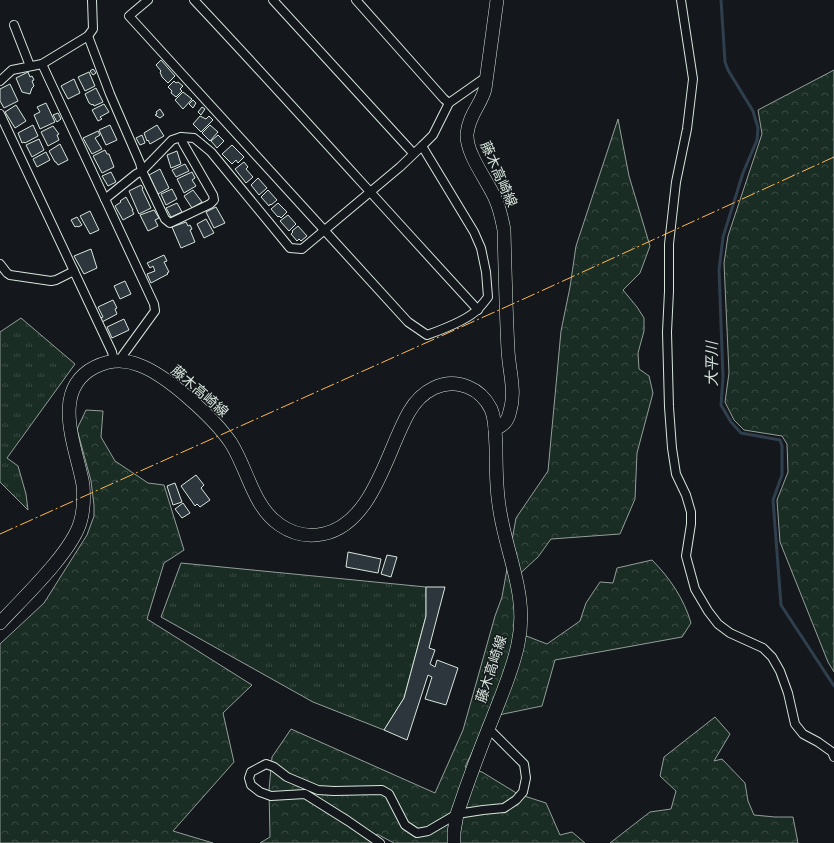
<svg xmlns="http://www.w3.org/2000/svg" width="834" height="843" font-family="Poppins,'Noto Sans JP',sans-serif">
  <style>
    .grass { fill: url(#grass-tufts); stroke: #939e99 }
    .forest { fill: url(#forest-crowns); stroke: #939e99 }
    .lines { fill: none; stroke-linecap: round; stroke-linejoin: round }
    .stream { stroke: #2f3f4d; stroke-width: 3 }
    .building { fill: #2c363c; stroke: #d8e6dc }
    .minor-casing { stroke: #d8e6dc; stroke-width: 10 }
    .primary-casing { stroke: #d8e6dc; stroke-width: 14 }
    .minor { stroke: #14181c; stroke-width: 8 }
    .primary { stroke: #14181c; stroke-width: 13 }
    .power { stroke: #ffb74d; stroke-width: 1; stroke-dasharray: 14 3 2 3; stroke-linecap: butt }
    .labels { text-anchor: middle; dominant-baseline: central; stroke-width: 3; stroke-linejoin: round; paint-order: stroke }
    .street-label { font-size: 14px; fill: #d8e6dc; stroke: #14181c }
    .water-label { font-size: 15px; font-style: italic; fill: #d8e6dc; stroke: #14181c }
  </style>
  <defs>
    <pattern id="grass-tufts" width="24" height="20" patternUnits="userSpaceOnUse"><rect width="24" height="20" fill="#1a2d24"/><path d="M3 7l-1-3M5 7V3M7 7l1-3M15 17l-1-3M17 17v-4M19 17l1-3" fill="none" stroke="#3b4b43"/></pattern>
    <pattern id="forest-crowns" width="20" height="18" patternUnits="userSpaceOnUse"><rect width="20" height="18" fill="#1a2d24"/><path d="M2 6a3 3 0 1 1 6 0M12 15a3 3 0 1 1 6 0" fill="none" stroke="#3b4b43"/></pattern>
  </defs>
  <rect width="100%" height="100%" fill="#14181c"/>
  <g class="grass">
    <path d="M21,318L75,364L7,458L18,466L26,494L28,510L0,482V332Z"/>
    <path d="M181,563L426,587V616L404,698L384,730L313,702L161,617Z"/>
  </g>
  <g class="forest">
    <path d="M834,70V672L828,662L780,542L777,500L788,472L787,444L782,436L744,430L734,420L725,402L729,373L724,263L728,236L762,134L758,110Z"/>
    <path d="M618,119L629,176L650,246L640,273L623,290L637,307L644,318V331L638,353L639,369L649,376L653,393L637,453L635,499L620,534L551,539L538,557L513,580L516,632L547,644L580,621L586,603L600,582L613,583L617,568L652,560C670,578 684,599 691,623L682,637L555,660L542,706L489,717L465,767L482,772L518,794L546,803L560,835L572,832L585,843H394L377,834L371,843H260L270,837L269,790L272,757L291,729L435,793L463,730L495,616L502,597L516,518L548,471L561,331L570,287L576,246Z"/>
    <path d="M86,410L103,411L101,437L115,461L148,483L164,485L184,550L164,563L147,619L252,685L223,713L234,762L173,831L213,843H0V644L44,603L87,535L94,516V505L91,481L77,429Z"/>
    <path d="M715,717L730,734L714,761L722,759L745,783L748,801L754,815L775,817H793L798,843H610L650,812L671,809L676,791L660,776L664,757Z"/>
  </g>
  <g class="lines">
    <path class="stream" d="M721,0L725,62L728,70L753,111L758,128L757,140L743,173L723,237L719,270L723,377L721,405L731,422L741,433L780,440L782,446V475L773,500L781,605L834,686"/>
  </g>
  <g class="building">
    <path d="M161,60L175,76L168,83L162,77L160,72L161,71L156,65Z"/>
    <path d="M93,69L96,73L93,75L90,71Z"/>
    <path d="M28,72L30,77L32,76L34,80L32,81L34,86L32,88L30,94L22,92L16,78Z"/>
    <path d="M89,72L95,86L85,91L78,77Z"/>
    <path d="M74,79L80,93L68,99L61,86Z"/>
    <path d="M174,81L176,83L178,82L183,86L180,89L182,91L176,97L171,93L172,91L168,87Z"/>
    <path d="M10,84L18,101L4,108L0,101V89Z"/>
    <path d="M96,88L103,102L94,106L93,104L92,105L89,103L85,94Z"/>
    <path d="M183,92L192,99L183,109L175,100Z"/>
    <path d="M193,100L196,103L193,108L189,104Z"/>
    <path d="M46,103L55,122L40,129L34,115L40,112L37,107Z"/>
    <path d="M104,104L109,112L100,117L102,119L98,121L92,110Z"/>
    <path d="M16,105L26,121L15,128L5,112Z"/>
    <path d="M202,107L205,109L201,115L198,112Z"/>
    <path d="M160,109L164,115L160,118L155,115L157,114L156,112Z"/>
    <path d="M58,113L61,119L57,122L53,115Z"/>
    <path d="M200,116L206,119L209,116L213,120L201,132L193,124Z"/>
    <path d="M33,125L38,136L25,143L24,142L22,143L18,133Z"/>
    <path d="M110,125L117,140L106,145L99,130Z"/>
    <path d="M157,125L164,136L150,144L148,140L147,141L144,133Z"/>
    <path d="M210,125L218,132L210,141L202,133Z"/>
    <path d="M53,126L59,134L57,135L59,140L48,146L41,132Z"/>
    <path d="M98,131L100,135L95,138L102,149L92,154L83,138Z"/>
    <path d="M142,135L145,143L140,145L136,138Z"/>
    <path d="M218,135L224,141L217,148L211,141Z"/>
    <path d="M39,139L44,150L32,157L26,145Z"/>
    <path d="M60,144L68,160L58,165L56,162H55L49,151Z"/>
    <path d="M232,145L244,157L238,163L236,160L232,164L222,154Z"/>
    <path d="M105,150L107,154H109L114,167L102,173L93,156Z"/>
    <path d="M177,151L181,164L171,168L167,155Z"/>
    <path d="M46,152L50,160L37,167L33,159Z"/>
    <path d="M244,162L248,167L246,169L253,177L246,183L235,169Z"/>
    <path d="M185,164L189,171L176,177L172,170Z"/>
    <path d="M160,169L169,188L158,194L149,175Z"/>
    <path d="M111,172L116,182L108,186L102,176Z"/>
    <path d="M192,172L195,178L192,180L196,186L184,193L177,179Z"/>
    <path d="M258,178L267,188L259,195L251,185Z"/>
    <path d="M141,185L143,188L142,189L151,208L139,214L129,191Z"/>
    <path d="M172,189L177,199L166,205L161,194Z"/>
    <path d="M193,190L202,202L192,208L184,196Z"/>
    <path d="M268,190L277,200L271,205L270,204L269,206L261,197Z"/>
    <path d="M126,197L133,210H132L134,214L123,220L115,206L121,202L120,201Z"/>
    <path d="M177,203L182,212L171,217L166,208Z"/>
    <path d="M278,203L287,212L281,218L279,216L278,217L271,209Z"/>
    <path d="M216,207L225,223L214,228L206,212Z"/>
    <path d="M154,210L159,218L155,220L158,226L148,231L140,215Z"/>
    <path d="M90,211L99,230L90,234L80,216Z"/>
    <path d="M288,215L296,224L289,231L280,221Z"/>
    <path d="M77,217L82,225L78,227L77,226L75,227L71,220Z"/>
    <path d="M206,219L214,233L204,238L197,224Z"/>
    <path d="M186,222L188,226L190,225L192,229L190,230L195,242L181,248L172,227Z"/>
    <path d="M298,226L307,236L301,241L299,239L297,241L291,234L293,232L292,231Z"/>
    <path d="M91,249L97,268L84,274L74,256Z"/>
    <path d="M164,255L167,261L164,262L169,272L167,273L168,274L151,283L147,274L155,271L153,266L150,268L147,263Z"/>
    <path d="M125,281L131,294L120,299L114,286Z"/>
    <path d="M113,300L117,308L115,309L117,314L102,322L100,318L103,317L98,307Z"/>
    <path d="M124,319L129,330L112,338L107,327Z"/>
    <path d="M196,475L204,485L201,488L210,500L200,507L197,504L195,506L181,486Z"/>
    <path d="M175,483L182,502L173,505L167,486Z"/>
    <path d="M183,503L190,513L182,518L175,509Z"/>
    <path d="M348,552L381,559L378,573L346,567Z"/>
    <path d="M387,555L397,557L391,577L381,574Z"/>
    <path d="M426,587H445L429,648L435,650L430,664L435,667L437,660L458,668L446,705L425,699L432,677L428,675L407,740L384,730L404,698L426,616Z"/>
  </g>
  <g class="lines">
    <g class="minor-casing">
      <g id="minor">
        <path d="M148,0L129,16L408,322L427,335C441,330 468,320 478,309C482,305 485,301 488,297L486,272L481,248L474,232L422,146"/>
        <path d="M194,0C290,102 383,207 478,310"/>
        <path d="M273,0L413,153"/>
        <path d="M356,0L444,99L449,103"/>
        <path d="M681,0L693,79L687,129L676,182L669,244V291L667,332L669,407L672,448L676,474L686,495L691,512V524L686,556L695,589L708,611L718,624L730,633L763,648L772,657L780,671L788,693L795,724L803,734L818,742L832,752L834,757"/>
        <path d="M14,25L30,66"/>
        <path d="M88,36L110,94L140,163L142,171L165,219L170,223L210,204L214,200L213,195L183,143L181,137"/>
        <path d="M42,64L154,304L155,311L123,355L122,361"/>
        <path d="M0,81L12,70L42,64L88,36L93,29L92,0"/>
        <path d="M0,114L112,352L114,361"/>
        <path d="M105,199L136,174L142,171L172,140L181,137L194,138L211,152L290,248L302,249L400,167L422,146L433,135L449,103L486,77"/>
        <path d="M0,264L7,273L10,275L51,281L56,280L74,271"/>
        <path d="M380,843L348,821L305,794L271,796L260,792L251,785L249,778L251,772L266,764L274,767L287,777L318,790L334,791L382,790L389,794L405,825L417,833L428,831L457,814L483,810L504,808L516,800L523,792L526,778L524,764L488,728"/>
      </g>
    </g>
    <g class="primary-casing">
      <g id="primary">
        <path d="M495,429C504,425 508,421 510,411C516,391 509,371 508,350C506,311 505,270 504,230C502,219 500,209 495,198C487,180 466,154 467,134C469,114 481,105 485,89L497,0"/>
        <path d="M0,623C22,599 71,553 80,523C84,511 84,498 83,485C77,449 49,390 95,367C109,360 124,359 139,365C167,375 214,418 231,443C248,470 253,507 280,525C293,534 308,537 323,534C373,524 387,450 409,412C421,391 444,377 468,387C478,391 486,399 491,409C496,420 495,435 496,447C496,466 496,486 499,505C505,553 529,594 518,644C513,669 502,694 493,717C480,749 468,781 457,814L454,832V843"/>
      </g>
    </g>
    <use href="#minor" class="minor"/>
    <use href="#primary" class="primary"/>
    <path class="power" d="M0,534L528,297L834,157"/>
  </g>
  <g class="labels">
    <g class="street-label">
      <text transform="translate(499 174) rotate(66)">藤木高崎線</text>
      <text transform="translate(200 391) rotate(41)">藤木高崎線</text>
      <text transform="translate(491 669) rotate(-72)">藤木高崎線</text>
    </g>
    <g class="water-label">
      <text transform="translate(711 364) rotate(-90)">大平川</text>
    </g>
  </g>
</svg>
